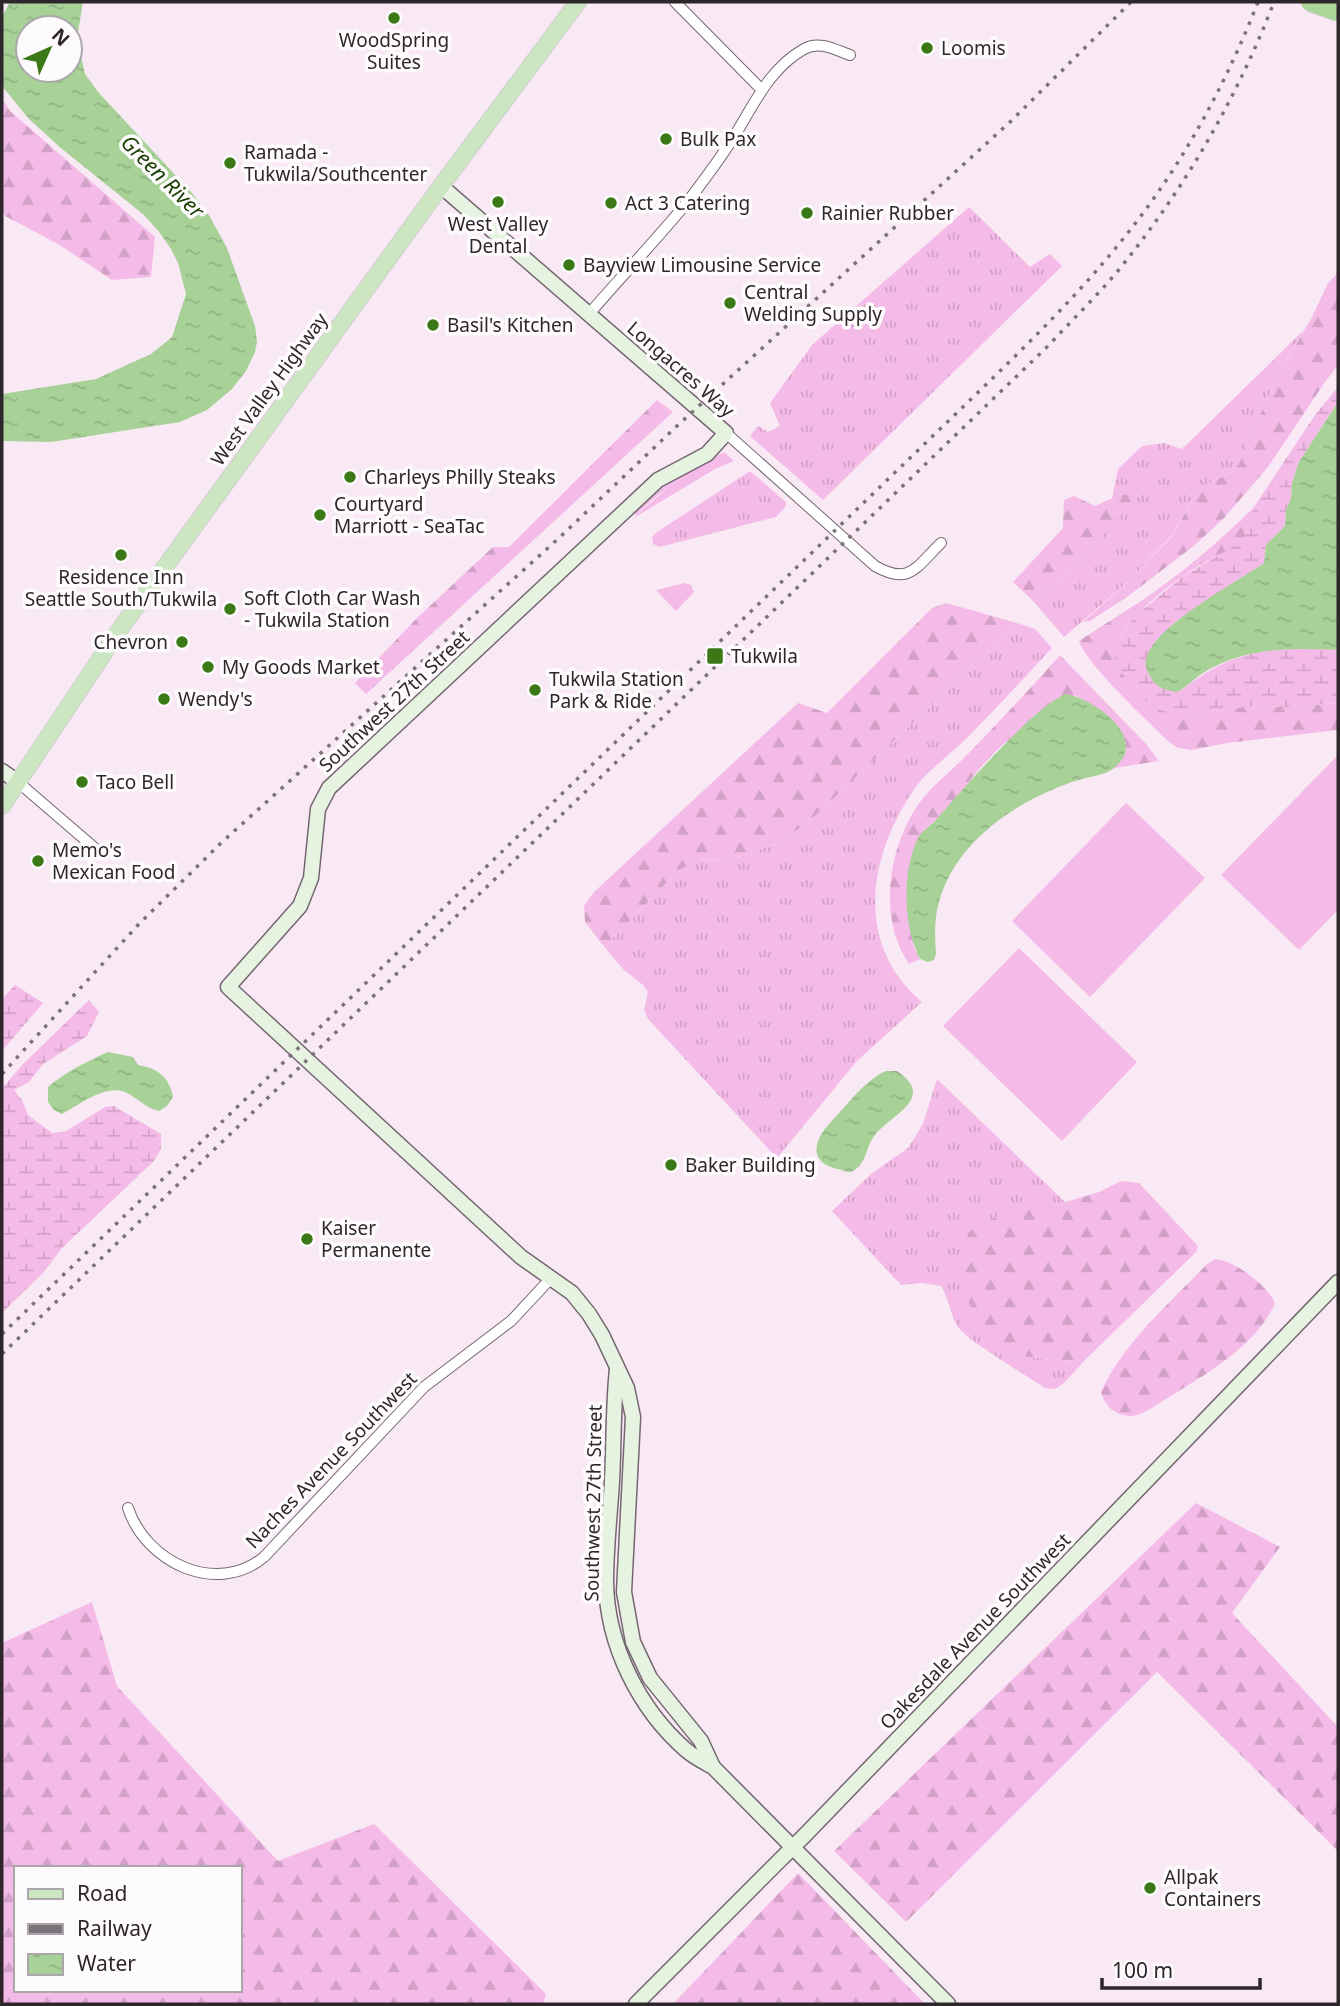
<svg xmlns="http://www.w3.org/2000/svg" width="1340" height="2006" font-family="'Noto Sans',sans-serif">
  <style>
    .grass { fill: url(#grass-tufts) }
    .forest { fill: url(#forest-firs); fill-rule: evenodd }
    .wetland { fill: url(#wetland-marsh) }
    .garden { fill: #f5bbe8 }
    .water { fill: url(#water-ripples); fill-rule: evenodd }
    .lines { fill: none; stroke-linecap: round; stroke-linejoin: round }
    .street-casing { stroke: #756771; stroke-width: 12 }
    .secondary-casing { stroke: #756771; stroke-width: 17 }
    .primary-casing { stroke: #d1cfd0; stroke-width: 18 }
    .street { stroke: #fff; stroke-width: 10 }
    .secondary { stroke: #e6f3e1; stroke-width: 14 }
    .primary { stroke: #cce6c2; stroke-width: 16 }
    .rail { stroke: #7c7279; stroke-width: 3.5; stroke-dasharray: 3.5 7; stroke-linecap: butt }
    .highway-bridge-casing { stroke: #d1cfd0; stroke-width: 20; stroke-linecap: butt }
    .highway-bridge { stroke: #aad69a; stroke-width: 18 }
    .poi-dot { fill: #3a7916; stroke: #fefbfd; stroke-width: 2.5 }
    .labels { text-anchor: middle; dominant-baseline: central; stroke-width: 7; stroke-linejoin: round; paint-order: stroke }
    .poi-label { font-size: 19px; fill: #2d272b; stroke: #fefbfd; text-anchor: start }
    .street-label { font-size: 19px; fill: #2d272b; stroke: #fefbfd }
    .water-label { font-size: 21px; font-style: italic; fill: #1a4003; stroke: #fefbfd }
  </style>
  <defs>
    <pattern id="grass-tufts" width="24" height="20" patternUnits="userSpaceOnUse" patternTransform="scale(1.75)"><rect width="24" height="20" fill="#f5bbe8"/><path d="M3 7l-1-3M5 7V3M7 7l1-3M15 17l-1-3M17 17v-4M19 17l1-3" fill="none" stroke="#d2a1c7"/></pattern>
    <pattern id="forest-firs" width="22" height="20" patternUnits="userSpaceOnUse" patternTransform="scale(1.75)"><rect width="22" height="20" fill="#f5bbe8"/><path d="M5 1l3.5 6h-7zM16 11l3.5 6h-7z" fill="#d2a1c7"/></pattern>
    <pattern id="wetland-marsh" width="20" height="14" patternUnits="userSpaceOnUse" patternTransform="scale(1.75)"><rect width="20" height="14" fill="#f5bbe8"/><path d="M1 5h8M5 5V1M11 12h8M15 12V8" fill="none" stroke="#d2a1c7"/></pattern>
    <pattern id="water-ripples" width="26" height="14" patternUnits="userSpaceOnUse" patternTransform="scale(1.75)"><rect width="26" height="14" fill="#a7d197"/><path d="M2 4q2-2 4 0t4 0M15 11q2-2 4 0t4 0" fill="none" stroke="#90b382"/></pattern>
  </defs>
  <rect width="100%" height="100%" fill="#f9e9f5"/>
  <g class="grass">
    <path d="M969,207L1030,267L1050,254L1062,266L823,500L750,436L758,426L768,432L780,426L770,403L812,345Z"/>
    <path d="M1304,330L1280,372L1248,440L1242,460L1233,472L1205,485L1196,494L1172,535L1129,581L1064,637L1034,602L1080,562L1131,503L1121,494L1112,499L1118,469L1142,446L1164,443L1182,449Z"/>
    <path d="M714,468L715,469L632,519L671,485L697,469Z"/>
    <path d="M750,471L786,502V506L776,517L660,547L653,544L652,537L657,532Z"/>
    <path d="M1017,623L1035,629L1052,648C1023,679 994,711 964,741C946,758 924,773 911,794C867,861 856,946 922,1002L857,1061L777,1158L648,1019L644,1010L648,992L643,985L623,969L606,949L610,941L678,871L697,860L733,859L780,842L811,820Z"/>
    <path d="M937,1079L1065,1202L1056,1205L1008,1355L1083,1362L1064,1383L1055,1389L1045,1388C1026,1375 969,1342 958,1327C950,1314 949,1299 941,1286L922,1283L901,1285L832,1211L871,1174L908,1148L923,1124Z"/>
  </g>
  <g class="forest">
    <path d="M2,98L10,111L155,237L151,277L112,280L58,244L5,216L2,209Z"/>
    <path d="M1338,273V365L1325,382L1268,467L1225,517L1195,545L1127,597L1090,621L1083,622L1129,581L1172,536L1196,494L1205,485L1233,472L1241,460L1248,440L1280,372L1312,317L1328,283Z"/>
    <path d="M657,400L673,412L366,694L355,683L416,619L493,547H509Z"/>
    <path d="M1121,494L1128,495L1132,503L1080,562L1034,602L1013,582L1063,528L1064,500L1074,496L1095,506Z"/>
    <path d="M1254,507L1244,540C1233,551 1215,556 1202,564C1177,578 1101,633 1118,666C1125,678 1169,705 1182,715L1257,705L1286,707L1338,703V730L1228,743L1191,750L1178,748L1168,741C1148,721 1086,664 1079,641C1098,628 1118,616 1138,603C1180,575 1219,542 1254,507Z"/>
    <path d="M946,603L1017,623L811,820L780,842L733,859L697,860L678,871L610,941L606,949L585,922L584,906L594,892L798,703L827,713L932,608Z"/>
    <path d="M1060,655L1146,744L1159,761L1114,768L1125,754L1126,742L1108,716L1075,695C1046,714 1014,732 990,757C968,780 950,811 924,830L913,945L920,959L909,964C879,920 887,855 914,811C927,789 947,775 965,757C998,723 1029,690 1060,655Z"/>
    <path d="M1121,1181L1139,1183L1198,1246L1196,1252L1083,1362L1008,1355L989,1339L954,1271L969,1232L987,1221L1022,1206L1056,1205L1099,1192Z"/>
    <path d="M1215,1259C1234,1260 1267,1285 1275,1303C1257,1345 1208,1373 1171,1396C1160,1402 1144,1415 1132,1416C1116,1416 1105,1407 1101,1392C1123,1343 1169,1304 1206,1265Z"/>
    <path d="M1196,1503L1280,1547L1232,1613L1338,1727V1851L1157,1672L906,1922L834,1851Z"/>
    <path d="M92,1602L117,1686L278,1861L374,1824L546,1994L543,2004H2V1643ZM16,1868H240V1990H16Z"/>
    <path d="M798,1873L925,2004H673Z"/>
  </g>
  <g class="wetland">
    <path d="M1338,387V402L1299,462L1292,483L1291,499L1286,509L1285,526L1266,545L1264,563C1226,590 1176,613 1149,652L1182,690C1233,649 1275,646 1338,650V703L1286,707L1257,705L1182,715L1163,711L1150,705L1137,693L1119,669L1114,655L1115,646L1134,617L1182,577L1244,540L1254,507L1315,415Z"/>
    <path d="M15,985L43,1003L2,1051V999Z"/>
    <path d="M89,1000L99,1012L87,1036L43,1064L29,1082L14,1090L22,1100L28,1115L52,1133L66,1131L105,1107L114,1106L161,1134V1149L154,1161L62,1248L44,1272L2,1313V1089L21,1066Z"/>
  </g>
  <g class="garden">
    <path d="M724,452L734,461L715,469L714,468C682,471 659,494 636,515L633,512L676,477Z"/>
    <path d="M685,583L691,585L694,592L676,611L656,590Z"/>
    <path d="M1336,757L1338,759V910L1299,950L1221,875Z"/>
    <path d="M1126,803L1205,878L1090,997L1012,921Z"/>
    <path d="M1019,948L1137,1062L1062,1141L943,1026Z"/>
  </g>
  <g class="water">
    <path d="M10,2H83L78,32L80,52L85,74L99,93L192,193L210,217L227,248L255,326L257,342L255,352L246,371L232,389L207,410L180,422L51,442L2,441V394L96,379L151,354L172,337L186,294L178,263L171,249L160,233L144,215L62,149L29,119L2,86V17ZM28,28H70V70H28Z"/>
    <path d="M1338,402V650C1290,648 1246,647 1203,673C1193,679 1187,688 1176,692C1164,689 1156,688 1150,676C1146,670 1144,663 1147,656C1158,624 1235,583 1264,563L1266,545L1285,526L1286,509L1291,499L1292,483L1299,462Z"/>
    <path d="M1065,694C1093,698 1151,738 1114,768C1104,776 1090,776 1079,780C1070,782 1062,786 1054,789C1003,810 951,850 938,906C934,922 935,938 936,954L934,960L928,962L920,959C903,926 902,874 917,840C921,831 929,827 935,821C960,792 985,764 1011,738C1028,721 1044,705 1065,694Z"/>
    <path d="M108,1052L133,1057L138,1065C158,1068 170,1078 173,1097L167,1106L159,1111C145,1108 137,1097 125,1092C105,1084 79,1105 62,1114L54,1110L48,1102V1087C67,1071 86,1062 108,1052Z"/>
    <path d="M886,1071H897C937,1098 892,1114 875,1135C866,1145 867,1164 853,1171C848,1174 843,1170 838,1169C808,1163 813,1140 831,1122C847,1105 865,1080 886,1071Z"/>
  </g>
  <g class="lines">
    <g class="street-casing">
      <g id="street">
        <path d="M675,2L761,89"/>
        <path d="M589,314C621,277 654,242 685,205C702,183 720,159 735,135C754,104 770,68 804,49C819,40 836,50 850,55"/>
        <path d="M726,433L875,566C910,586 916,567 941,543"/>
        <path d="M18,782L97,850"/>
        <path d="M128,1508C146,1563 217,1596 264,1557L424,1387L511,1321L552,1277"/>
      </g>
    </g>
    <g class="secondary-casing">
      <g id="secondary">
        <path d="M441,186L726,433L707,454L658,480L329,788L318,809L311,878L300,906L228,987L521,1257L572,1293L589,1314L602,1335L627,1388L633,1417L624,1592L633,1642L650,1678L701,1741L713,1767"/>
        <path d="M2,771L18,782"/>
        <path d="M617,1369C613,1406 614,1444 612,1481C610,1514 606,1548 606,1582C607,1645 639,1709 686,1750C694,1757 704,1762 713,1767L948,2004"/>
        <path d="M636,2004L807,1833L1338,1282"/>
      </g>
    </g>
    <g class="primary-casing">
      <path id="primary" d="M2,806L120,629L441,186L578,2"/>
    </g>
    <use href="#street" class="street"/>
    <use href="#secondary" class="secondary"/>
    <use href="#primary" class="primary"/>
    <g class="rail">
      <path d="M2,1074L138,925L221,843L559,538L678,425L1010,122L1131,2"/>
      <path d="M2,1334L966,404C1025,347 1084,290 1134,225C1186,158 1227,81 1258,2"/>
      <path d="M2,1354L1048,346C1071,321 1095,298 1117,272C1184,190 1236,100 1274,2"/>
    </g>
    <g class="highway-bridge-casing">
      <path id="highway-bridge" d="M1310,2L1338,12"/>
    </g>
    <use href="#highway-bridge" class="highway-bridge"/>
  </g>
  <g class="poi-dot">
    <circle cx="394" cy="18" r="7"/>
    <circle cx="927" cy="48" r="7"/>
    <circle cx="666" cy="139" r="7"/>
    <circle cx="230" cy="163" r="7"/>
    <circle cx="498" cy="202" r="7"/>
    <circle cx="611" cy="203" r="7"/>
    <circle cx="807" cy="213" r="7"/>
    <circle cx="569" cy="265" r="7"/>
    <circle cx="730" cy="303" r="7"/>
    <circle cx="433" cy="325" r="7"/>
    <circle cx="350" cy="477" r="7"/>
    <circle cx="320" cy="515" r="7"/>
    <circle cx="121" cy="555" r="7"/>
    <circle cx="230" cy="609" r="7"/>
    <circle cx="182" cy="642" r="7"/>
    <rect x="706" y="647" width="18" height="18" rx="3.5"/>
    <circle cx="208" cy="667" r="7"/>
    <circle cx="535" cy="690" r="7"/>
    <circle cx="164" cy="699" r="7"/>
    <circle cx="82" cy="782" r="7"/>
    <circle cx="38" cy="861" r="7"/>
    <circle cx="671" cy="1165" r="7"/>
    <circle cx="307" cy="1239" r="7"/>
    <circle cx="1150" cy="1888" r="7"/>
  </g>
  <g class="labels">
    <g class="poi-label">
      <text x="394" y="40" text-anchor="middle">WoodSpring<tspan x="394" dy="22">Suites</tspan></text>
      <text x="941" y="48">Loomis</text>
      <text x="680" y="139">Bulk Pax</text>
      <text x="244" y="152">Ramada -<tspan x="244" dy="22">Tukwila/Southcenter</tspan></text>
      <text x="625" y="203">Act 3 Catering</text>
      <text x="821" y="213">Rainier Rubber</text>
      <text x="498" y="224" text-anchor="middle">West Valley<tspan x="498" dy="22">Dental</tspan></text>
      <text x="583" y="265">Bayview Limousine Service</text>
      <text x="744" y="292">Central<tspan x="744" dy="22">Welding Supply</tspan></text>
      <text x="447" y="325">Basil's Kitchen</text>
      <text x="364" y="477">Charleys Philly Steaks</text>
      <text x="334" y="504">Courtyard<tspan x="334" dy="22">Marriott - SeaTac</tspan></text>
      <text x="121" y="577" text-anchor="middle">Residence Inn<tspan x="121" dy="22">Seattle South/Tukwila</tspan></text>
      <text x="244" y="598">Soft Cloth Car Wash<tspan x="244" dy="22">- Tukwila Station</tspan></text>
      <text x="168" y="642" text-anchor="end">Chevron</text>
      <text x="731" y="656">Tukwila</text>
      <text x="222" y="667">My Goods Market</text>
      <text x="549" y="679">Tukwila Station<tspan x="549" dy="22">Park &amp; Ride</tspan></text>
      <text x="178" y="699">Wendy's</text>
      <text x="96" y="782">Taco Bell</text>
      <text x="52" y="850">Memo's<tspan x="52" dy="22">Mexican Food</tspan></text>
      <text x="685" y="1165">Baker Building</text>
      <text x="321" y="1228">Kaiser<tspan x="321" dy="22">Permanente</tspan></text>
      <text x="1164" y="1877">Allpak<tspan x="1164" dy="22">Containers</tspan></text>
    </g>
    <g class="street-label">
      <text transform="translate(681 369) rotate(41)">Longacres Way</text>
      <text transform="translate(269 389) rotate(-54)">West Valley Highway</text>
      <text transform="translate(394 701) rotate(-43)">Southwest 27th Street</text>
      <text transform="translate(331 1460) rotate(-46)">Naches Avenue Southwest</text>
      <text transform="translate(593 1503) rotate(-89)">Southwest 27th Street</text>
      <text transform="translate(975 1631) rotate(-46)">Oakesdale Avenue Southwest</text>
    </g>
    <g class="water-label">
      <text transform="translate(163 176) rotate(45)">Green River</text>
    </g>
  </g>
  <rect width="1340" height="2006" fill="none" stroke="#2d272b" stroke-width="7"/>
  <rect x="14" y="1866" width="228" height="126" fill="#fefbfd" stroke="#aaa6a9" stroke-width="2"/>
  <rect x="28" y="1889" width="35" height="10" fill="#cce6c2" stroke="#aaa6a9" stroke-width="2"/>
  <text x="77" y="1901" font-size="21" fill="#2d272b">Road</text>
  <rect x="28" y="1924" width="35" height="10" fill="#7c7279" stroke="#aaa6a9" stroke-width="2"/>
  <text x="77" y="1936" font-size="21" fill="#2d272b">Railway</text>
  <rect x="28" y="1954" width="35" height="21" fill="url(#water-ripples)" stroke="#aaa6a9" stroke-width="2"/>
  <text x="77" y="1971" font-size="21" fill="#2d272b">Water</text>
  <g transform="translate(49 49) rotate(45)"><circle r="33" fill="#fefbfd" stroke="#aaa6a9" stroke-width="2"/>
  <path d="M0-5L12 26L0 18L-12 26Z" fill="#3a7916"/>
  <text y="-10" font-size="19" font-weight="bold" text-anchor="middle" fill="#2d272b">N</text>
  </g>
  <path d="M1102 1978v10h158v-10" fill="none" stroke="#2d272b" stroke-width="3.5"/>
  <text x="1112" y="1978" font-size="21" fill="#2d272b" stroke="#fefbfd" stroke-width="5" paint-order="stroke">100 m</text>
</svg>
